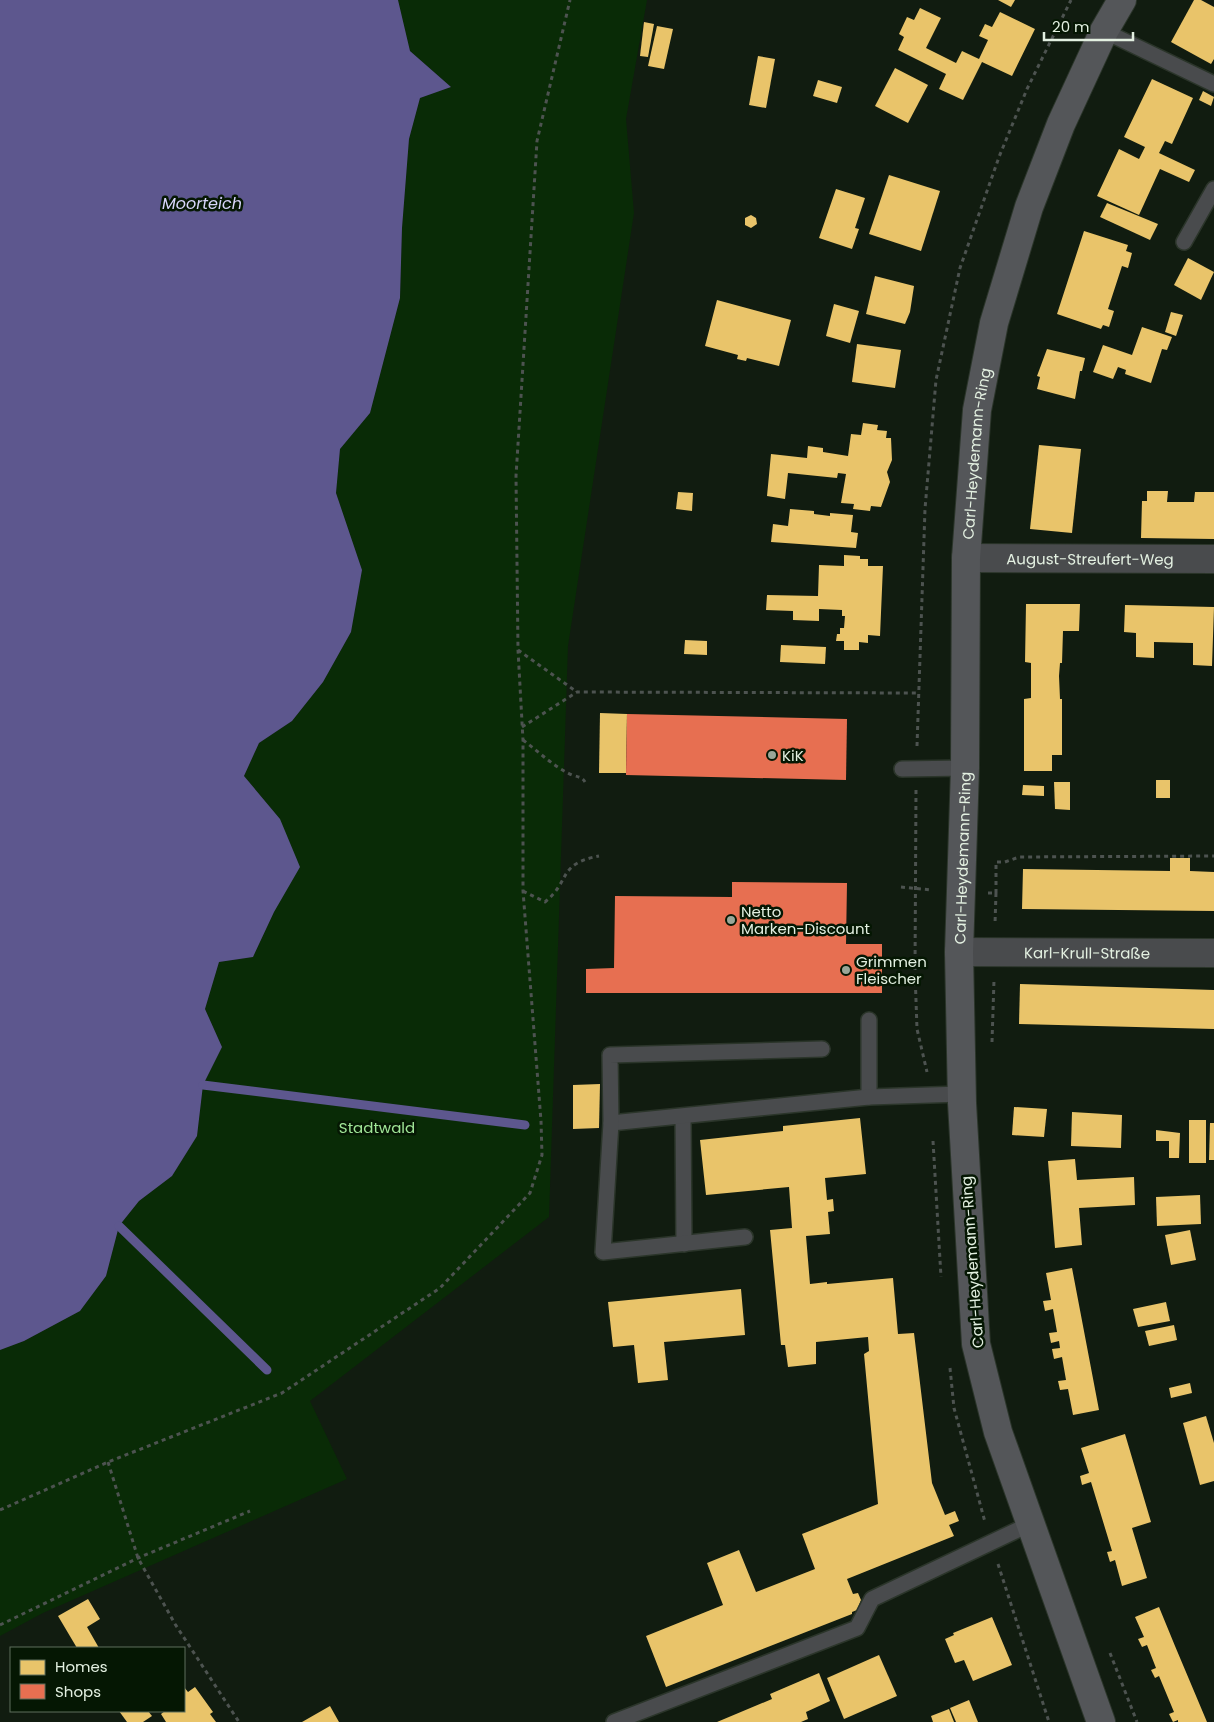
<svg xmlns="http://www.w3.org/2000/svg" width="1214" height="1722" font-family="Poppins,sans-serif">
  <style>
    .green { fill: #092b06 }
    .water { fill: #5d578e }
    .homes { fill: #e9c46a }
    .shops { fill: #e76f51 }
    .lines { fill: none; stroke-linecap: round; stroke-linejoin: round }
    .stream { stroke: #5d578e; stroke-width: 9 }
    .lane-casing { stroke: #2b352a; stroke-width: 18 }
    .street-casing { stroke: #2b352a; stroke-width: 30 }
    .secondary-casing { stroke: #2b352a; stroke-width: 30 }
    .path { stroke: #4d5350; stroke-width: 3; stroke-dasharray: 4 4; stroke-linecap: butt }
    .lane { stroke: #494b4d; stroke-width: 15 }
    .street { stroke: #494b4d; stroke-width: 28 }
    .secondary { stroke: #545659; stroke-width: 28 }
    .poi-dot { fill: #9aa698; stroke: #051703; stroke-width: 2 }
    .labels { text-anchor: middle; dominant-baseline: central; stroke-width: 5; stroke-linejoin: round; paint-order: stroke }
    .street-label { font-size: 15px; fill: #e3f0e1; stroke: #051703 }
    .poi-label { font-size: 15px; fill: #e3f0e1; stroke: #051703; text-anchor: start }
    .park-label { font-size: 15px; fill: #a0e597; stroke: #051703 }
    .water-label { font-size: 16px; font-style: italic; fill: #d8d6fb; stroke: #051703 }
  </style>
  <rect width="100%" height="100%" fill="#111c10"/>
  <path class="green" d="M398,0H647L626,119L634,213L568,646L549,1217L310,1401L347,1479L43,1613L0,1636V1350L24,1341L80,1311L106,1276L119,1226L139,1201L172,1176L197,1136L203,1085L222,1047L205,1009L219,962L253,957L274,912L280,819L244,776L259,743L292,721L323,682L351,632L362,570L336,493L340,449L370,413L400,298L402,228L409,139L420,98L451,87L410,51Z"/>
  <path class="water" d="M0,0H398L410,51L451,87L420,98L409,139L402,228L400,298L370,413L340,449L336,493L362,570L351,632L323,682L292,721L259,743L244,776L280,819L300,867L274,912L253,957L219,962L205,1009L222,1047L203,1085L197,1136L172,1176L139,1201L119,1226L106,1276L80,1311L24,1341L0,1350Z"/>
  <g class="homes">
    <path d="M998,0H1015L1011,7Z"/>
    <path d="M1194,0H1201L1214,7V59L1211,64L1171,42Z"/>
    <path d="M920,8L941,18L926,48L956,63L962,51L979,59L988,40L979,36L985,24L992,27L1000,12L1035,29L1012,76L982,62L963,100L939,89L946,74L898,50L904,37L899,34L907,17L914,20Z"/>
    <path d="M644,22L654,24L648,57L640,56Z"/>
    <path d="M657,26L673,29L664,69L648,66Z"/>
    <path d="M758,56L775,59L766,108L749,105Z"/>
    <path d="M895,68L928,85L908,123L875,106Z"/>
    <path d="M1152,79L1193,98L1172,144L1165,141L1159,153L1195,170L1189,182L1160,169L1139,215L1097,196L1119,149L1139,159L1145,147L1124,137Z"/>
    <path d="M818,80L842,87L837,103L813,96Z"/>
    <path d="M1203,91L1214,97L1211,106L1199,100Z"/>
    <path d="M889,175L940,191L921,251L869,234Z"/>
    <path d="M836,189L865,198L855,228L859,229L852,249L819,238Z"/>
    <path d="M1107,203L1158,224L1150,240L1100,217Z"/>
    <path d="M751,215L756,218L757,224L751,228L745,225V218Z"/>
    <path d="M1084,231L1128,245L1126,251L1132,253L1128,268L1122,266L1108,309L1114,311L1109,327L1103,325L1101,329L1057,314Z"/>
    <path d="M1188,258L1214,272L1201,300L1174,285Z"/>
    <path d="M875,276L914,286L910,312L905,324L866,314Z"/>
    <path d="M717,300L791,320L779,366L747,358L746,361L737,359L738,355L705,346Z"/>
    <path d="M834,304L859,311L850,343L826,336Z"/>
    <path d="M1171,312L1183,315L1176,336L1165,332Z"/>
    <path d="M1142,327L1172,337L1167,350L1162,349L1151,383L1125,374L1126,370L1118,367L1113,379L1093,372L1103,345L1132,355Z"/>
    <path d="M857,344L901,350L895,388L852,382Z"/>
    <path d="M1047,349L1085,358L1082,371H1080L1075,399L1037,389L1040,377L1037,376Z"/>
    <path d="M863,423L878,425L877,430L887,431L886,438H891L892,460L887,472L890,482L881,507L871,506L870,511L853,509L854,504L841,503L846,474L838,473L837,478L788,473L785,499L767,496L771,454L807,458L808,446L823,448V452L848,456L851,434L861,435Z"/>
    <path d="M1039,445L1081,449L1072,533L1030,529Z"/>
    <path d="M1147,491H1168L1167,502H1194L1195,492H1214V539L1141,538L1142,501H1147Z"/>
    <path d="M678,492L693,493L692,511L676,509Z"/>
    <path d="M790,509L814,511V514L830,516V513L853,515L851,532L858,533L856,548L771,542L773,524L788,526Z"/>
    <path d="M844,555L860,556V559H868V566H883L880,636L868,635V643L859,642V650H844V641H836L837,634H840V628H844L845,616H842V610L819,609V621L793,620V611L766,610L767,595L818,596L819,565L844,566Z"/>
    <path d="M1026,604H1080L1079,631H1063L1062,663H1060L1059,676L1060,699H1062V755H1052V771H1024V699L1031,698V663L1025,662Z"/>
    <path d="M1125,605L1214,607L1212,666L1193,665V643L1154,642V658L1136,657V633L1124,632Z"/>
    <path d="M685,640L707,641V655L684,654Z"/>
    <path d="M781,645L826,647L825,664L780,662Z"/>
    <path d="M600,713L627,714L626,773H599Z"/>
    <rect x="1156" y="780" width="14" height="18"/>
    <path d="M1054,782H1070V810L1055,809Z"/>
    <path d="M1023,785L1044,786V796L1022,795Z"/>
    <path d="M1170,858H1190V871L1214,872V911L1022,909L1023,869L1170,871Z"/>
    <path d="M1020,984L1214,990V1029L1019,1024Z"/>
    <path d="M600,1084L599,1128L573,1129V1085Z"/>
    <path d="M1014,1107L1047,1109L1044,1137L1012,1135Z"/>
    <path d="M1072,1112L1122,1115L1121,1148L1071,1146Z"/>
    <path d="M860,1118L866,1174L825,1178L827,1200L833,1199L834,1211L828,1212L830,1234L806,1236L810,1284L827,1282V1284L893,1278L898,1334L914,1333L932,1483L945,1515L955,1511L959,1521L949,1525L954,1536L847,1579L853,1594L858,1593L861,1600L857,1610L852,1612V1614L666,1687L646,1636L723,1605L707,1563L739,1550L756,1592L815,1569L802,1534L878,1504L864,1354L869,1351L868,1337L816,1342V1364L788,1367L785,1345H781L770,1230L792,1228L789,1187L706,1195L700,1140L783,1131V1126Z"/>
    <rect x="1189" y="1120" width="17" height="43"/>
    <path d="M1210,1123H1214V1160H1209Z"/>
    <path d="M1156,1130L1180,1133L1179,1158H1169V1141H1156Z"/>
    <path d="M1075,1159L1077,1180L1134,1177L1135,1205L1079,1208L1082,1245L1055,1248L1048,1161Z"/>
    <path d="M1200,1195L1201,1224L1157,1226L1156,1197Z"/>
    <path d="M1190,1230L1196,1260L1171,1265L1165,1235Z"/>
    <path d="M1072,1268L1099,1410L1073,1415L1068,1389L1060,1390L1058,1381L1066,1380L1062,1357L1054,1359L1052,1349L1060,1348L1059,1341L1051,1343L1049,1333L1057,1332L1053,1309L1045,1311L1043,1301L1051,1300L1046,1273Z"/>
    <path d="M741,1289L745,1335L664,1342L668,1380L638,1383L634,1345L613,1347L608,1302Z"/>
    <path d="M1166,1302L1170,1321L1138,1327L1133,1309Z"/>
    <path d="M1174,1325L1177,1340L1149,1346L1145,1331Z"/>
    <path d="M1190,1383L1192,1393L1171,1398L1169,1388Z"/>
    <path d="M1206,1416L1214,1443V1481L1200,1485L1183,1423Z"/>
    <path d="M1125,1434L1151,1522L1132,1528L1147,1578L1122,1586L1115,1560L1110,1562L1107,1552L1112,1551L1091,1482L1082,1485L1080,1476L1089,1473L1081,1448Z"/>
    <path d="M88,1599L100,1619L87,1627L99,1648H77L58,1616Z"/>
    <path d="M1159,1607L1175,1646L1207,1722H1178V1720L1173,1722L1169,1714L1174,1712L1159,1676L1155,1678L1151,1670L1156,1668L1147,1645L1142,1647L1138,1639L1144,1637L1135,1617Z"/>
    <path d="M992,1617L1012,1665L973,1681L964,1660L955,1663L945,1639L954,1635L953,1633Z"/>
    <path d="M879,1655L897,1696L844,1719L827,1678Z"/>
    <path d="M819,1673L830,1701L806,1712L808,1719L801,1722H717L772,1699L770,1694Z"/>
    <path d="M184,1687L188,1692L195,1687L213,1712L210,1714L216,1722H166L161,1714L165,1711H184Z"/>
    <path d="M969,1700L978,1722H956L950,1708Z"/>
    <path d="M330,1706L339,1722H302Z"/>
    <path d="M949,1709L954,1722H933L931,1716Z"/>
    <path d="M119,1711H148L152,1716L143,1722H127Z"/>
  </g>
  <g class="shops">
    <path d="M627,714L847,719L846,780L626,775Z"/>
    <path d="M732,882L847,883L846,944H882V993H586V969L614,968L615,896L732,897Z"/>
  </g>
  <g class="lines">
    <g class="stream">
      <path d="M203,1085L525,1125"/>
      <path d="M119,1226L267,1370"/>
    </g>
    <g class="lane-casing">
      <g id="lane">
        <path d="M1104,31L1214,84"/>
        <path d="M1184,242L1214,189"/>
        <path d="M902,769L965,768"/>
        <path d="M869,1020V1097"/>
        <path d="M683,1117L684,1244"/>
        <path d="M611,1123L869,1097L961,1094"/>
        <path d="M745,1237L603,1252L611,1123L610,1055L822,1049"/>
        <path d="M614,1722L857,1628L872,1599L1030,1524"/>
      </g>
    </g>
    <g class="street-casing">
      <g id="street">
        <path id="s1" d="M966,558L1214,559"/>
        <path id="s2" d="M959,952L1214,953"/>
      </g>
    </g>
    <g class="secondary-casing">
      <g id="secondary">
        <path id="s3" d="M1101,1722L998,1432L976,1344L962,1103L959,952L965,768L966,558L977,410L994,323L1029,207L1061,124L1104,31L1122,0"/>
      </g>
    </g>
    <g class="path">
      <path d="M518,650L577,692"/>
      <path d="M522,727L577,692L919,693"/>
      <path d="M523,740C539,752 554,767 572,775C578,777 582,777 585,782"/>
      <path d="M917,746L925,509L936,380L960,268L999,157L1027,89L1071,0"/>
      <path d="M916,790L915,972L917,1029L927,1072"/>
      <path d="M901,887L932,890"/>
      <path d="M523,891L545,902C571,881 557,864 599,856"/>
      <path d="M988,893H996L995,924"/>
      <path d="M996,893V862H1005L1019,857L1214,856"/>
      <path d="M992,1042L994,980"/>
      <path d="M933,1141L941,1277"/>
      <path d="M950,1368L954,1408L985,1522"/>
      <path d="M108,1462L138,1558L175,1624L239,1722"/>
      <path d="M0,1510L108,1462L282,1393L440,1288L530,1193L542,1155L541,1121L523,891V740L518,650L516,476L537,141L570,0"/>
      <path d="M998,1564L1049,1722"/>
      <path d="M0,1625L138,1558L250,1511"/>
      <path d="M1110,1653L1137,1722"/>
    </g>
    <use href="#lane" class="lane"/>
    <use href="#street" class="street"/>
    <use href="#secondary" class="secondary"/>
  </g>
  <g class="poi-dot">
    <circle cx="772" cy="755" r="5"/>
    <circle cx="731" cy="920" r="5"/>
    <circle cx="846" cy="970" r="5"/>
  </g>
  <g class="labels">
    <g class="street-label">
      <text stroke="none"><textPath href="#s3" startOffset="1290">Carl-Heydemann-Ring</textPath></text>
      <text stroke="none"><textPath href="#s1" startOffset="124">August-Streufert-Weg</textPath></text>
      <text stroke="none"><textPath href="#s3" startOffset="885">Carl-Heydemann-Ring</textPath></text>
      <text stroke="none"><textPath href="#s2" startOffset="128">Karl-Krull-Straße</textPath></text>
      <text transform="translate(972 1262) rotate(-94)">Carl-Heydemann-Ring</text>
    </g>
    <g class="poi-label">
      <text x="782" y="755">KiK</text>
      <text x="741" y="911">Netto<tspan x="741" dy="17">Marken-Discount</tspan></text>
      <text x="856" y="961">Grimmen<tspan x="856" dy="17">Fleischer</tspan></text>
    </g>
    <g class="park-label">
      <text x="377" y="1127">Stadtwald</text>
    </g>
    <g class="water-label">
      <text x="202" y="203">Moorteich</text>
    </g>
  </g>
  <rect x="10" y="1647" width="175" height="65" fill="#051703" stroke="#5e6e5c"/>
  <rect x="20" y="1660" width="25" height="15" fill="#e9c46a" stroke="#5e6e5c"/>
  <text x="55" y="1672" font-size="15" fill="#e3f0e1">Homes</text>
  <rect x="20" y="1684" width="25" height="15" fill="#e76f51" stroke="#5e6e5c"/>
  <text x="55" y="1697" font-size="15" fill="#e3f0e1">Shops</text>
  <path d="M1044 32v8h89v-8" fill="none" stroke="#e3f0e1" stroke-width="2.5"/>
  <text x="1052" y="32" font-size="15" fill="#e3f0e1" stroke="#051703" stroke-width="4" paint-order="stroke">20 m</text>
</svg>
